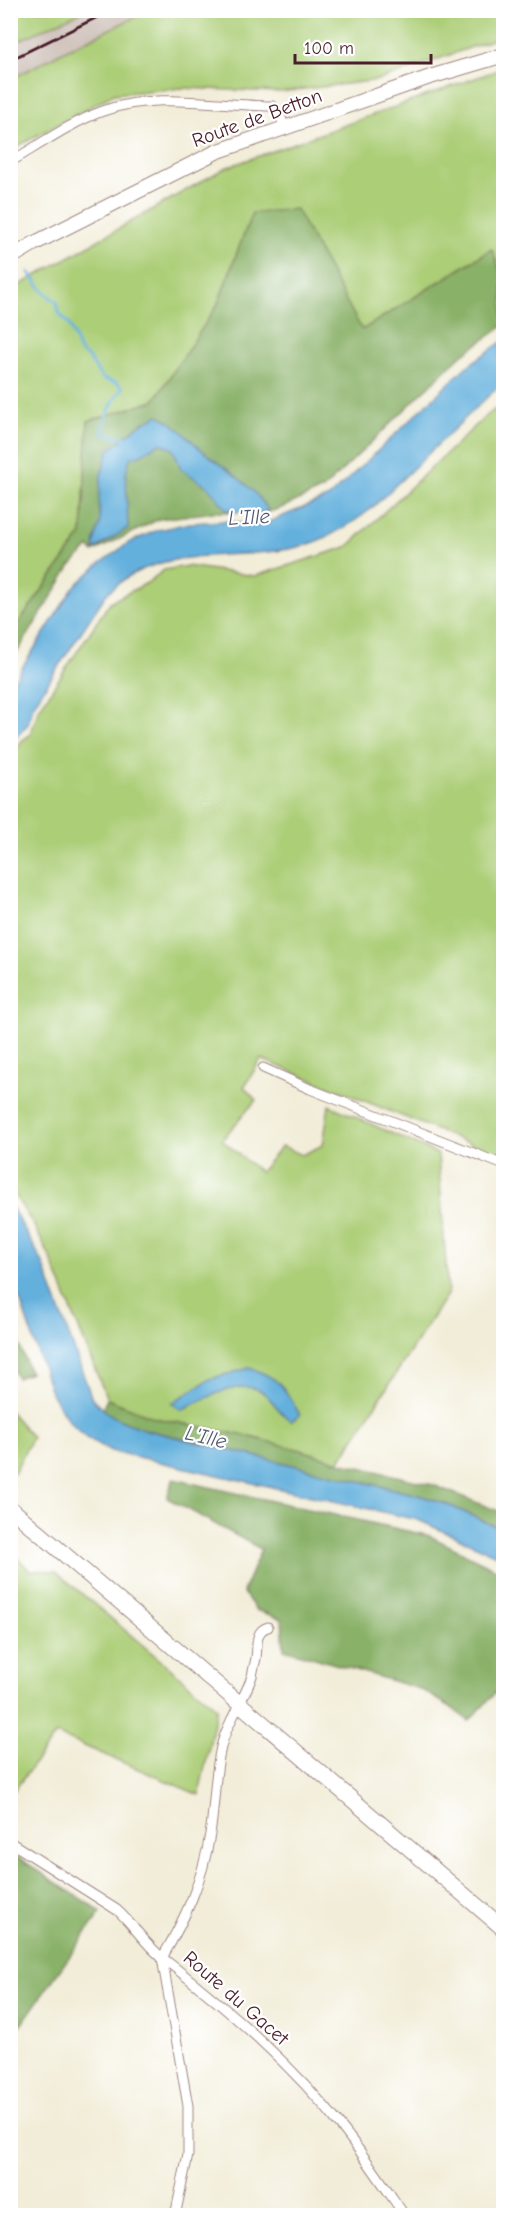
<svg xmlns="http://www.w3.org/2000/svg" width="514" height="2226" font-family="'Comic Neue',sans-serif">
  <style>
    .industrial { fill: #cec1b9 }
    .green { fill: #acce77; stroke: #7b7651; stroke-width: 1.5 }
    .forest { fill: #89b168; stroke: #6a684a; stroke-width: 1.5 }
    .water { fill: #64b0dd; stroke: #576884; stroke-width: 1.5 }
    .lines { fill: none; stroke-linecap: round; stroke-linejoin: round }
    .stream { stroke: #64b0dd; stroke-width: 3 }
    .street-casing { stroke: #9e8682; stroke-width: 11 }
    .secondary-casing { stroke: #9e8682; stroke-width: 16 }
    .primary-casing { stroke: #9e8682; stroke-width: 17 }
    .street { stroke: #fff; stroke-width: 9 }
    .secondary { stroke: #fff; stroke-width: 14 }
    .primary { stroke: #fff; stroke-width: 15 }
    .rail { stroke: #4a1f2b; stroke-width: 3 }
    .labels { text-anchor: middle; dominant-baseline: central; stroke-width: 4.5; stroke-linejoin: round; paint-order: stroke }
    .street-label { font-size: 20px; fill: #4a1f2b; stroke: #fff }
    .water-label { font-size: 21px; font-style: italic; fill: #545972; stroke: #fff }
  </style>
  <rect width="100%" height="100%" fill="#fff"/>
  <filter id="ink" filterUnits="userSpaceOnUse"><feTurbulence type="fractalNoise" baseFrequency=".0167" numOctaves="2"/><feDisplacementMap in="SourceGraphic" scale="12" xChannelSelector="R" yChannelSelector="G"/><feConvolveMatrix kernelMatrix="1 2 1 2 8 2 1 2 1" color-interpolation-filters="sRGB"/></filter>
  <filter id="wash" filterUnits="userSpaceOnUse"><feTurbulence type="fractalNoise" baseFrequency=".008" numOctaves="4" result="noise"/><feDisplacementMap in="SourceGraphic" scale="24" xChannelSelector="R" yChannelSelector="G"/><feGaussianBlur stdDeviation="1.35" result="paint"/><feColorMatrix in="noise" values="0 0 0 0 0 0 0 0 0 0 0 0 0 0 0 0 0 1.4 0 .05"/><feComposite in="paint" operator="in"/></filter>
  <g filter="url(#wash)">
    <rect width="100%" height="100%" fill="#f2edd8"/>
    <path class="industrial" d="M83,11H150L66,50L11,79L10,44Z"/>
    <g class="green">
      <path d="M11,10H83V11L11,44Z"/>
      <path d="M150,10L502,11L503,36L379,80L280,92L182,88L114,94L11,150V79L66,50Z"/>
      <path d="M503,68V278L491,249L362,330L296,210L252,213L217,306L154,401L88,421L82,534L11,634V290L225,168Z"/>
      <path d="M503,403V1157L261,1059L244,1087L256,1100L222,1140L260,1172L282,1146L302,1155L323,1145L329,1105L438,1154L448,1293L339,1462L301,1450L246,1436L155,1418L107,1399L51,1259L33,1224L11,1189L10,765C19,751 13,745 30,735L39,709L110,602L147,583L164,570L187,566L255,576L347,547L484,418Z"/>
      <path d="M10,1411L32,1437L14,1473L11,1470Z"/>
      <path d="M11,1550L29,1570L55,1571L217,1708L199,1795L56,1734L11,1795Z"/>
    </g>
    <g class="forest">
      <path d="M296,209L362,330L492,249L503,278V326L458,358L323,489L279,509L258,515L237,512H214L159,519L93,552L89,547L70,567L11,662V634L82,534L88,421L154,401L217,306L252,213Z"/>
      <path d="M11,1323L30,1373L17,1378L11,1365Z"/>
      <path d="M107,1399L155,1418L246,1436L301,1450L339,1462L433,1485L503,1513V1530L451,1506L422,1496L146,1430L118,1420L102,1410Z"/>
      <path d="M173,1479L430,1536L503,1573V1685L469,1721L449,1706L420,1689L284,1649L282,1619L256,1610L243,1592L261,1549L167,1498Z"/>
      <path d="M11,1853L101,1912L11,2039Z"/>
    </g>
    <g class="water">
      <path d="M503,341V382L371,509C353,523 336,534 315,542C246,567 159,537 105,596L43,690L33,706L28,724L11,743V685L73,588L98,565L130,542L158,530L190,523L225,521L252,525L271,521L329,497L466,367Z"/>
      <path d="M158,415C176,422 187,438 202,450C226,470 252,484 268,510L258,515L227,510L208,487L181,469L173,449L160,443L140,455L130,458L126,473L128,528L94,550L95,539L100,524L99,498L101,475L109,450L141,424Z"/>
      <path d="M10,1204L42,1261L91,1396C107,1417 121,1421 146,1430L422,1496L451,1506L503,1530V1558L418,1520L111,1451L87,1438L68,1420L52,1395L11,1273Z"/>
      <path d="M249,1368C281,1378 284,1387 300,1415L291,1421C278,1412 271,1397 261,1391C239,1378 201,1401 181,1410L172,1403L210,1379Z"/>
    </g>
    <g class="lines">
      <g class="stream">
        <path d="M10,215L16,225L10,230"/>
        <path d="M29,272L44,292L57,302L59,313L69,324L80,352L87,356L103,379L117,383L123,388C110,403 107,415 102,433L126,438"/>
        <path d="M257,514L265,526"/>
      </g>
    </g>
  </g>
  <g filter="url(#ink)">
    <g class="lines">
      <g class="street-casing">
        <g id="street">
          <path d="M10,162C39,145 72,122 103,111C157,91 217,106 273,106L282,120L283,128"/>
          <path d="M263,1068L310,1089L504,1165"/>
          <path d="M10,1842L117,1910C134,1925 146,1946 164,1959C229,2010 293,2065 344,2130C365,2157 385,2187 405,2216"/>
          <path d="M175,2216L188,2155V2106L162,1958C185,1919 203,1880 210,1834C215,1805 214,1776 221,1747C227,1721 244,1701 252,1676C253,1670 255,1664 256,1658C258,1646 254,1631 268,1627"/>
        </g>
      </g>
      <g class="secondary-casing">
        <path id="secondary" d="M10,258L35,243L216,152L430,77L504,55"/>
      </g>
      <g class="primary-casing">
        <path id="primary" d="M10,1508L504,1929"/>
      </g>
      <use href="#street" class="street"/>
      <use href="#secondary" class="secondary"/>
      <use href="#primary" class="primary"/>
      <path class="rail" d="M10,60L112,10"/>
    </g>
  </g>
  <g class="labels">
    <g class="street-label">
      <text transform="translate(257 118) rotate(-20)">Route de Betton</text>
      <text transform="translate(236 1998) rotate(41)">Route du Gacet</text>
    </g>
    <g class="water-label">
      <text transform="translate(249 517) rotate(-3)">L'Ille</text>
      <text transform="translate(206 1437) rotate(13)">L'Ille</text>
    </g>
  </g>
  <rect width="514" height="2226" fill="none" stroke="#fff" stroke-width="36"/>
  <path d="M295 54v9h136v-9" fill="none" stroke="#4a1f2b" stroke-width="3"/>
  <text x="304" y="54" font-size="18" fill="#4a1f2b" stroke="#ffffff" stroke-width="4.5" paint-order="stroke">100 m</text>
</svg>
